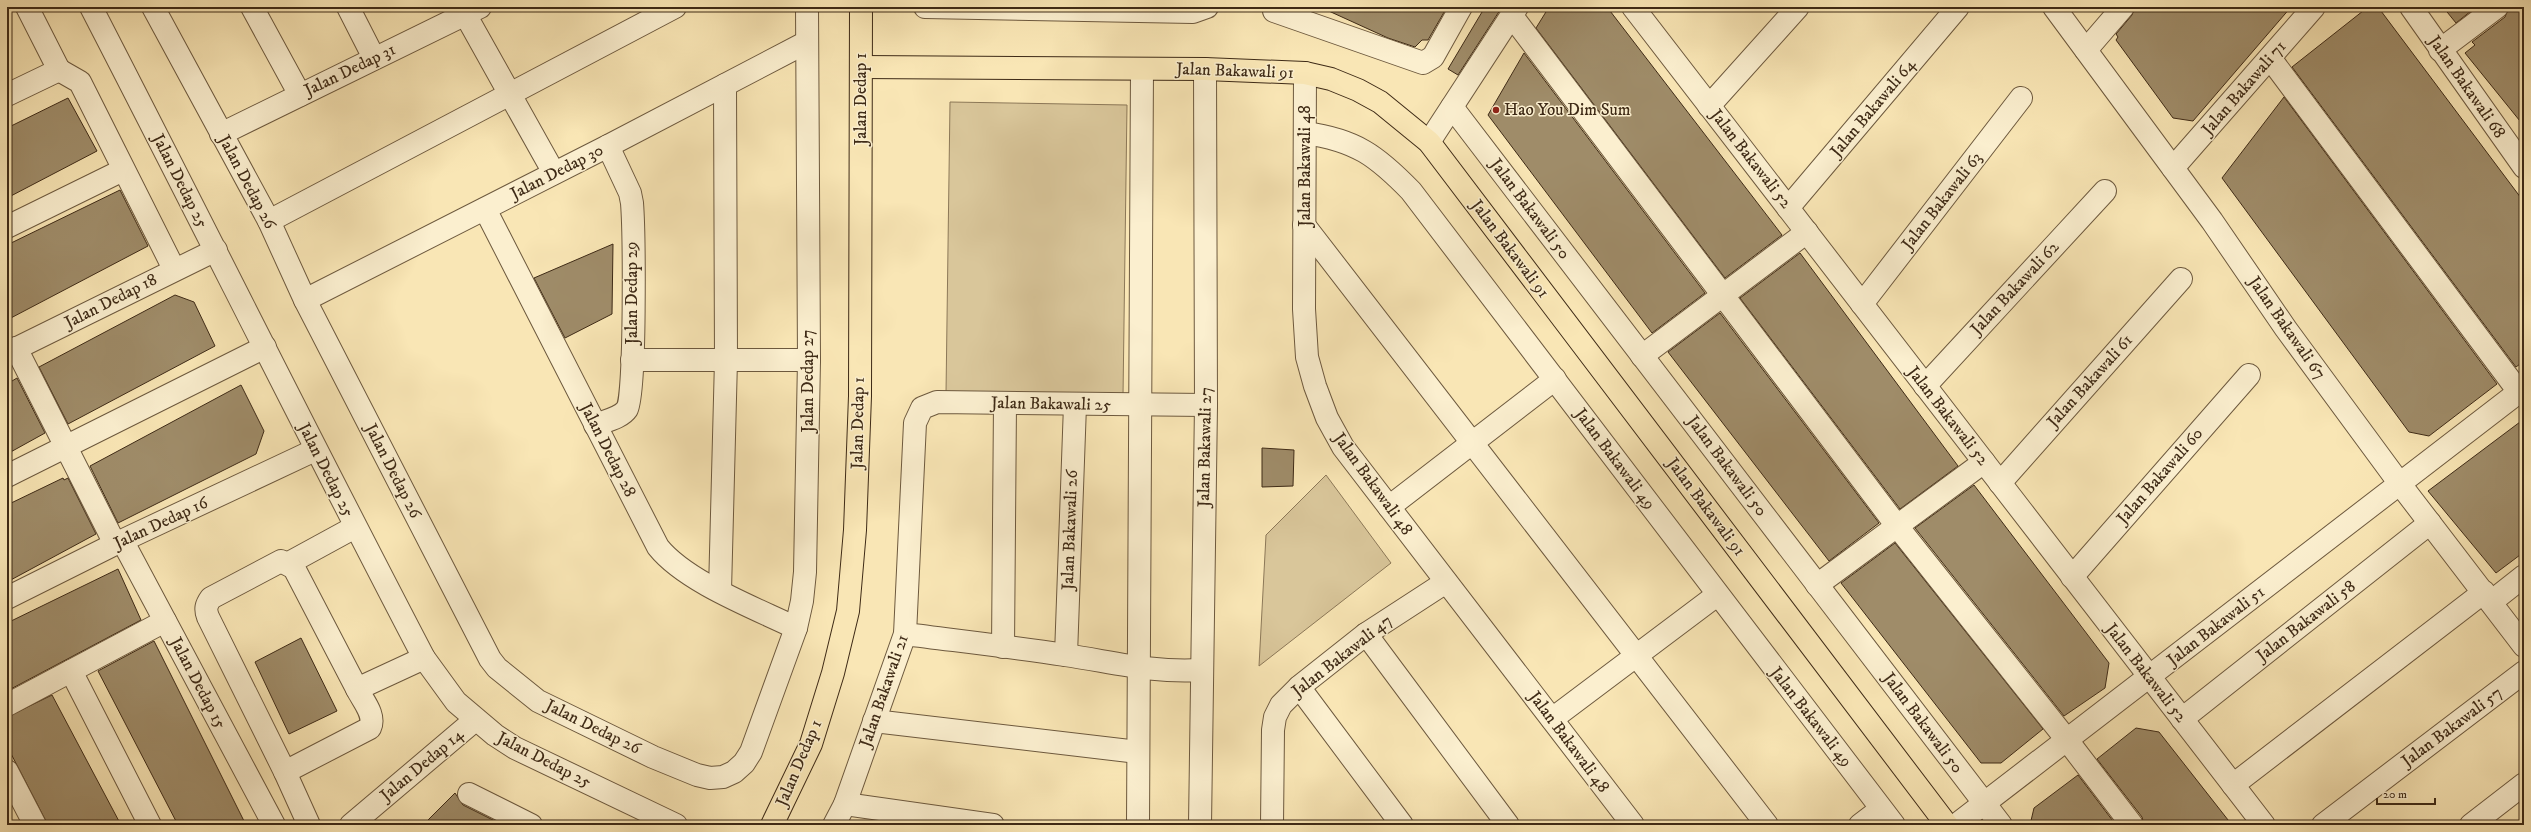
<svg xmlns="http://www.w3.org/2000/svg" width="2531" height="832" font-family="'IM FELL DW Pica',serif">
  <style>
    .green { fill: #d9c69a; stroke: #8c7858 }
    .building { fill: #9f8c69; stroke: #3e2a16 }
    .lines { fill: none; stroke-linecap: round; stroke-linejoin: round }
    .minor-casing { stroke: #6d593e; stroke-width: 24 }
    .major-casing { stroke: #3e2a16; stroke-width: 24 }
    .minor { stroke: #fbefcf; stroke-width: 22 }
    .major { stroke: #f9e6b5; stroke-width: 22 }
    .poi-dot { fill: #8f2418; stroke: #fbefcf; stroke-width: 1.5 }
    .labels { text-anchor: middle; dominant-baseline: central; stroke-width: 3; stroke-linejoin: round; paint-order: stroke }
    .street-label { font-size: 17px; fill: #3e2a16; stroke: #fbefcf }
    .poi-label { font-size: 17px; fill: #3e2a16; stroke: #fbefcf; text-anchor: start }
  </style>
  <rect width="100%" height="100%" fill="#f9e6b5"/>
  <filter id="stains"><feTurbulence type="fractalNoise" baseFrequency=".005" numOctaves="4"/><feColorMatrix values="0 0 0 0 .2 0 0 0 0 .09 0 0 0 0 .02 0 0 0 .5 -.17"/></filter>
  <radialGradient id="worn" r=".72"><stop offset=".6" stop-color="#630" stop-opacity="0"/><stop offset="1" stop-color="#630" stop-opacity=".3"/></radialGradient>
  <g class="green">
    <path d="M950,102L1127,105L1123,396L946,393Z"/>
    <path d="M1326,475L1391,563L1259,666L1266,535Z"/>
  </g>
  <g class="building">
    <path d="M1320,7H1447L1428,40H1422L1415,47L1388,38Z"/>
    <path d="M1485,7H1502L1458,75L1448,69Z"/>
    <path d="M1549,7H1607L1782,235L1725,278L1536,28Z"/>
    <path d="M2135,7H2291L2193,121L2173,118L2116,40L2118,37L2116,34L2132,15Z"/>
    <path d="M2368,7H2378L2524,202V361L2516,367L2292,67Z"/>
    <path d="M2443,7H2476L2456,23Z"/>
    <path d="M2509,7H2524V126L2465,53L2475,45L2472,42L2505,17Z"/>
    <path d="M1524,53L1705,293L1652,333L1488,115Z"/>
    <path d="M2284,97L2497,384L2429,436L2409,432L2222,178Z"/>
    <path d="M68,98L97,151L7,198V128Z"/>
    <path d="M120,190L148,246L7,320V245Z"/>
    <path d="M613,244L612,314L565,338L534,278Z"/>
    <path d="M1800,253L1958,466L1900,509L1740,298Z"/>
    <path d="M175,295L194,302L215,346L68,424L39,367Z"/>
    <path d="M1720,313L1879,523L1829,561L1668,352Z"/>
    <path d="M17,378L45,433L7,454V384Z"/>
    <path d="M241,385L264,431L256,454L118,523L90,466Z"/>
    <path d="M2524,419V552L2496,573L2428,491Z"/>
    <path d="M1262,448L1294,450L1293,486L1262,487Z"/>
    <path d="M63,478L64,480L68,478L96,534L7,582V505Z"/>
    <path d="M1974,485L2109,663L2105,688L2064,716L1915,528Z"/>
    <path d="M1895,543L2043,729L2001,763H1981L1841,583Z"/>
    <path d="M118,569L141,620L7,691V623Z"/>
    <path d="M301,638L337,711L289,734L255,662Z"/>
    <path d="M154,641L246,825H178L98,671Z"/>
    <path d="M52,695L121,825H48L7,746V717Z"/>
    <path d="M2136,728L2159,732L2232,825H2144L2142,817L2097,759Z"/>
    <path d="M2078,775L2116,825H2030L2034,808Z"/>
    <path d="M455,793L463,805L503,825H423Z"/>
  </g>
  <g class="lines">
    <g class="minor-casing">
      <g id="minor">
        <path d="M27,7L59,70"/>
        <path d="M91,7C203,224 311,442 424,658L456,702L495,735L515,748L676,825"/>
        <path d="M153,7L269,221L305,300L490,659L497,668L538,701L653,757L697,775L710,778L723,777L734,772L744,763L751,752L796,628L802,601L805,572L809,360L807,7"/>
        <path d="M252,7L300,95"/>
        <path d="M348,7L374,58"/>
        <path d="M925,7L1193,12L1207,7"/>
        <path d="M1633,7L2264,825"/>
        <path d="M2054,7L2212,221L2286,329L2400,484L2524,646"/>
        <path d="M2411,7L2524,167"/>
        <path d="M1274,11L1423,63L1433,57L1461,7"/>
        <path d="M465,14L554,173"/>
        <path d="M1512,16L1897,526L2067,740L2132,825"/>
        <path d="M2086,50L2123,7"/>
        <path d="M2440,50L2497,7"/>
        <path d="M2270,58L2519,392"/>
        <path d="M59,70L80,82L174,269"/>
        <path d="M1305,73L1304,309L1307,357L1315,386L1327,418L1343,447L1633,825"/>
        <path d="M7,95L59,70"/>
        <path d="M1709,106L1798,7"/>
        <path d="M1452,107L2001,825"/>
        <path d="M1305,133C1356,140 1377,156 1411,191L1894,825"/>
        <path d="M221,134L480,7"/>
        <path d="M1429,142L1517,7"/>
        <path d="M2173,168L2314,7"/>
        <path d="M1788,208L1958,7"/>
        <path d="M485,209L658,547C686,582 755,608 796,628"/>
        <path d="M269,221L675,7"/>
        <path d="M1304,225L1767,825"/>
        <path d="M7,227L123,170"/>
        <path d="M305,300L608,146L807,42"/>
        <path d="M1862,304L2021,98"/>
        <path d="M16,348L115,544"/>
        <path d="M7,353L216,250"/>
        <path d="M1642,356L1807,232"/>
        <path d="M632,360H809"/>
        <path d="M1925,386L2105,191"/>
        <path d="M595,425C605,421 621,418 627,409C636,395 634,229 632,203L630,193L608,146"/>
        <path d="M7,476L265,347"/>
        <path d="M2000,483L2181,279"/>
        <path d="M1389,507L1555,379"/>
        <path d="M123,542L274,825"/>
        <path d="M289,563L355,527"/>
        <path d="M2072,577L2249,375"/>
        <path d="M1817,585L1984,462"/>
        <path d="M720,591L726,360L725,85"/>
        <path d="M7,598L115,544L315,450"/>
        <path d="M2491,602L2524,576"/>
        <path d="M905,634C959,641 1012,647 1065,655C1113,662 1152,673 1201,670"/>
        <path d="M1366,634L1508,825"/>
        <path d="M1003,647L1005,403"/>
        <path d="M1066,655L1075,405"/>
        <path d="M71,671L150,825"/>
        <path d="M1299,687L1402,825"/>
        <path d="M7,705L165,621"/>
        <path d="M1552,719L1717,595"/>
        <path d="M2182,719L2430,523"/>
        <path d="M874,721L1138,752"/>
        <path d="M7,771L35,825"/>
        <path d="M285,772L370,728C376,715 363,701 357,689"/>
        <path d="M2233,785L2484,592"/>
        <path d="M469,794L531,825"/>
        <path d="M845,804L993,825"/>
        <path d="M309,825L285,772L208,617C205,609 206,605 211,598L281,561L294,568L357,689L424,658"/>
        <path d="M351,825L475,720"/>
        <path d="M834,825L845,804L905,634L915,423L922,408L937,402L1206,405"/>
        <path d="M1138,825L1142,69"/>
        <path d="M1200,825L1206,405L1205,69"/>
        <path d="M1272,825L1273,730L1275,717L1281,705L1299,687L1366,634L1446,582"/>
        <path d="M1860,825L1881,809"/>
        <path d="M1956,825L2524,388"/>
        <path d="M2323,825L2524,672"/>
        <path d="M2471,825L2524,784"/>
      </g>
    </g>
    <g class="major-casing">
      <g id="major">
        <path d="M861,67L1205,69L1305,73L1331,79L1358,90L1380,102L1429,142L1947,825"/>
        <path d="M772,825L811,744L833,673L848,611L855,530L860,396L861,7"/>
      </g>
    </g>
    <use href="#minor" class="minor"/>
    <use href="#major" class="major"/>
  </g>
  <circle class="poi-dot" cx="1496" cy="110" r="4"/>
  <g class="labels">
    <g class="street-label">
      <text transform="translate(350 70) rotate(-26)">Jalan Dedap 31</text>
      <text transform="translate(1235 71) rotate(2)">Jalan Bakawali 91</text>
      <text transform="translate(2467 87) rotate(55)">Jalan Bakawali 68</text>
      <text transform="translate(2244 88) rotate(-49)">Jalan Bakawali 71</text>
      <text transform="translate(861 99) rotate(-90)">Jalan Dedap 1</text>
      <text transform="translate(1873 108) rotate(-50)">Jalan Bakawali 64</text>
      <text transform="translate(1751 159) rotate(52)">Jalan Bakawali 52</text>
      <text transform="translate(1305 166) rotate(-90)">Jalan Bakawali 48</text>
      <text transform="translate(557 172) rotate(-27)">Jalan Dedap 30</text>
      <text transform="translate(180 181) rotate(63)">Jalan Dedap 25</text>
      <text transform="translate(247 182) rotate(62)">Jalan Dedap 26</text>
      <text transform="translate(1942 201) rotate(-52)">Jalan Bakawali 63</text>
      <text transform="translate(1530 209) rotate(53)">Jalan Bakawali 50</text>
      <text transform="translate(1510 249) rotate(53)">Jalan Bakawali 91</text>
      <text transform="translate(2015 288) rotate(-47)">Jalan Bakawali 62</text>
      <text transform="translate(632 293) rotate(-90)">Jalan Dedap 29</text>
      <text transform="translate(111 301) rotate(-27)">Jalan Dedap 18</text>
      <text transform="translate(2287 328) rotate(55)">Jalan Bakawali 67</text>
      <text transform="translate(808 381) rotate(-90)">Jalan Dedap 27</text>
      <text transform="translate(2090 381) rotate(-48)">Jalan Bakawali 61</text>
      <text transform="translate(1051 404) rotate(1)">Jalan Bakawali 25</text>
      <text transform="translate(1948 416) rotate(52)">Jalan Bakawali 52</text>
      <text transform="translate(858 423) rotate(-89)">Jalan Dedap 1</text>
      <text transform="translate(1205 447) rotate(-89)">Jalan Bakawali 27</text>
      <text transform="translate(608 450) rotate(63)">Jalan Dedap 28</text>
      <text transform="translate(1615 459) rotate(53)">Jalan Bakawali 49</text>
      <text transform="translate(1727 466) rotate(53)">Jalan Bakawali 50</text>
      <text transform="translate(326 470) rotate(63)">Jalan Dedap 25</text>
      <text transform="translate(393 471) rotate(63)">Jalan Dedap 26</text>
      <text transform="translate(2160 476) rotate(-49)">Jalan Bakawali 60</text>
      <text transform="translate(1373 484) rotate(54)">Jalan Bakawali 48</text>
      <text transform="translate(1706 507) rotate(53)">Jalan Bakawali 91</text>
      <text transform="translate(161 523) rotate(-25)">Jalan Dedap 16</text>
      <text transform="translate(1070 530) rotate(-88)">Jalan Bakawali 26</text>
      <text transform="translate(2306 621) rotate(-38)">Jalan Bakawali 58</text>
      <text transform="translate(2216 626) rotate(-38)">Jalan Bakawali 51</text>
      <text transform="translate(1342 656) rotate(-38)">Jalan Bakawali 47</text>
      <text transform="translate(2146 673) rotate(52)">Jalan Bakawali 52</text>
      <text transform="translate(198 683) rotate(62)">Jalan Dedap 15</text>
      <text transform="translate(884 691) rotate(-71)">Jalan Bakawali 21</text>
      <text transform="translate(1811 717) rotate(52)">Jalan Bakawali 49</text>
      <text transform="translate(1923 723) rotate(53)">Jalan Bakawali 50</text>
      <text transform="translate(593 727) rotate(26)">Jalan Dedap 26</text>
      <text transform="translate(2452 727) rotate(-37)">Jalan Bakawali 57</text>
      <text transform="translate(1569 742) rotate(53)">Jalan Bakawali 48</text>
      <text transform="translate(544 760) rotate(27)">Jalan Dedap 25</text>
      <text transform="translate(799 763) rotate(-67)">Jalan Dedap 1</text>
      <text transform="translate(422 765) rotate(-40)">Jalan Dedap 14</text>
    </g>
    <g class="poi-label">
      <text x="1504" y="110">Hao You Dim Sum</text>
    </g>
  </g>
  <rect width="2531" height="832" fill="none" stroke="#f9e6b5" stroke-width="24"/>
  <rect x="8" y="8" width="2515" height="816" fill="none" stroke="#3e2a16" stroke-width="2"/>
  <rect x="12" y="12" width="2507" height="808" fill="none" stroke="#3e2a16"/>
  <path d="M2377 798v6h58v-6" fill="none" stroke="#3e2a16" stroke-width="2"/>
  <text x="2383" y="798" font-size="12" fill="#3e2a16" stroke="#fbefcf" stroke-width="3" paint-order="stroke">20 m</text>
  <rect width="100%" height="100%" filter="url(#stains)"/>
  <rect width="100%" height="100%" fill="url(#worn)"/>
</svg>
